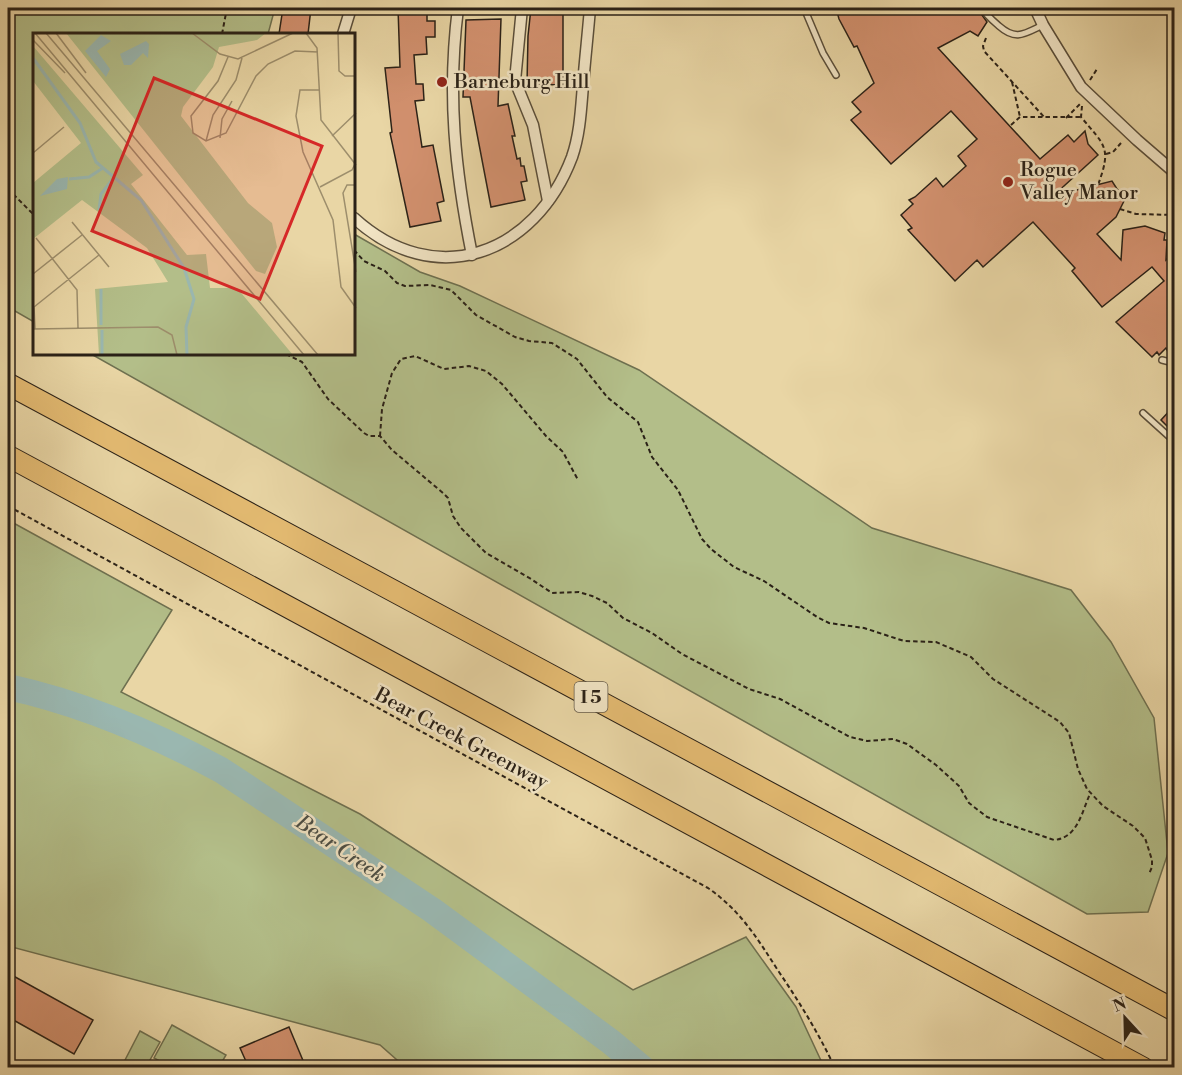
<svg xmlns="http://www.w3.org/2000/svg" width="1182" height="1075" font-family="'Libre Bodoni',serif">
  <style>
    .green { fill: #b3be89; stroke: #6e7050; stroke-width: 1.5 }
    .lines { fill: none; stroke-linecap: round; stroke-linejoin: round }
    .stream { stroke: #6d7b73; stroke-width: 4.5 }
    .river { stroke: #9ab7b0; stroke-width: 26 }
    .building { fill: #d3916f; stroke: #2a2117; stroke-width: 1.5 }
    .lane-casing { stroke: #5a4e3a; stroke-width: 8 }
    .street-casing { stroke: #5a4e3a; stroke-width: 13 }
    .highway-casing { stroke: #2a2117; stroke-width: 23 }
    .path { stroke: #2a2117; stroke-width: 2; stroke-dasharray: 4.5 3; stroke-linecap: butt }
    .lane { stroke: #f1e4c4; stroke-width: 5 }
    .street { stroke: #f1e4c4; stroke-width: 10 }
    .highway { stroke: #e4bb72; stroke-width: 21 }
    .poi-dot { fill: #8f2418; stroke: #f1e4c4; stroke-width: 2 }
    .labels { text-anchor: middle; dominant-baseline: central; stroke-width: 5; stroke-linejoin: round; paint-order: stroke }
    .shield { fill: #f1e4c4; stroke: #665c4b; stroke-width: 1.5 }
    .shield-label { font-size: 18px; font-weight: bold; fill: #2a2117 }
    .poi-label { font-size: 20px; fill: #2a2117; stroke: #f1e4c4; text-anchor: start }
    .street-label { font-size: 20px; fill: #2a2117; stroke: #f1e4c4 }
    .water-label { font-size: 21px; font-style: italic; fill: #4c4e45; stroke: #f1e4c4 }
    .inset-river { fill: none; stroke: #9ab7b0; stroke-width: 3 }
    .inset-road { fill: none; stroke: #9d8e6c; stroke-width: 1.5 }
    .view { fill: #d62828; fill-opacity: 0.15; stroke: #d62828; stroke-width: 3 }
    .inset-edge { fill: none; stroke: #2a2117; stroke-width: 3 }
  </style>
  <rect width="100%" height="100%" fill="#e9d6a5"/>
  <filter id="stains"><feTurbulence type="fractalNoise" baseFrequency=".00333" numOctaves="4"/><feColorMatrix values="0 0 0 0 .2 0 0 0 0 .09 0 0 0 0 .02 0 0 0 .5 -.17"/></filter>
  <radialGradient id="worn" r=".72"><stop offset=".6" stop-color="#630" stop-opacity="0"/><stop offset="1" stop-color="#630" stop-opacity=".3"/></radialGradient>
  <g class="green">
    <path d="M8,8H275L268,34H34V322L8,307Z"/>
    <path d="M354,234L420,272L460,286L639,370L872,528L1071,590L1111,642L1154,718L1168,853L1148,912L1087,914L91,354H354Z"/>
    <path d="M8,520L172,610L121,692L360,814L633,990L746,937L796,1007L824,1067H405L380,1045L8,946Z"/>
    <path d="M172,1025L226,1055L219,1067H171L154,1058Z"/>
    <path d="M140,1031L160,1042L146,1067H129L123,1064Z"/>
  </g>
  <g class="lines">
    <path class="stream" d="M8,693L9,687"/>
    <path class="river" d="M8,687C82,703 154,734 221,770L432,910L611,1042L642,1068"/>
  </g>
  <g class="building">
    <path d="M283,8H311L308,34H279Z"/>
    <path d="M398,8H427V21H435V37H426L427,54L414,55L416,84H423L424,100L415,101L422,147L433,145L444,201L437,203L441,221L410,227L390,133L392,132L385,68L400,67Z"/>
    <path d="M531,8H563V85L527,84L528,36Z"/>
    <path d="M836,8H977L987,22L978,36L970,31L938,48L1040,159L1068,135L1074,142L1085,131L1088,144L1098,155L1053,196L1112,181L1117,189L1126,197L1116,217L1097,234L1121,260L1123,230L1145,226L1165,233L1164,240H1167L1166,260L1174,253V342L1167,350L1166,348L1159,355L1157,352L1152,357L1116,322L1164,281L1152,267L1102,307L1072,271L1075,268L1033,222L983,267L977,260L955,281L908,230L912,228L901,215L913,204L909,200L915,197L936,178L943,187L966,166L958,156L977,139L951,111L891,164L851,120L861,112L852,102L874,83L857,46L854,47L839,19Z"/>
    <path d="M501,19L498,106L508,104L515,136H512L517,159L520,158L521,166H524L527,181L521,182L525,200L491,207L470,97H463L466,20Z"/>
    <path d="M1174,406V433L1161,420Z"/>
    <path d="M8,973L93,1020L74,1054L8,1017Z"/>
    <path d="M289,1027L304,1063L294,1068H249L240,1048Z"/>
  </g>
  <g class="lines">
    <g class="lane-casing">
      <g id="lane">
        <path d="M804,8L823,53L836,75"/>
        <path d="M982,8C986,15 992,20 999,26C1016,41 1024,34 1043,25"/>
        <path d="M1162,360L1174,363"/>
        <path d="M1143,413L1174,441"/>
      </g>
    </g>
    <g class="street-casing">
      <g id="street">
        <path d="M458,8C447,95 455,170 472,255"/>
        <path d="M522,8L515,81L533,125L548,201"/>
        <path d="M1035,8L1043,25L1081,87L1137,140L1174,172"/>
        <path d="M343,34L351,8"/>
        <path d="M354,218C435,292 535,255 572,157C580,134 581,109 583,85C585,59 588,33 590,8"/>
      </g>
    </g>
    <g class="highway-casing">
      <g id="highway">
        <path d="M8,384L1174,1010"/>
        <path d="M8,456L1143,1068"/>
      </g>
    </g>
    <g class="path">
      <path d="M1164,8L1174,27"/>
      <path d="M222,34L227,8"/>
      <path d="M986,38L983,46L984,51L1045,118"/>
      <path d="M1090,80L1097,69"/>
      <path d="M1012,82L1020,117"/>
      <path d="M1082,106L1081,117C1105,146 1112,147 1098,185"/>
      <path d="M1066,118L1081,103"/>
      <path d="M1011,125L1020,117H1081"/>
      <path d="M1106,154L1113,152L1121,143"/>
      <path d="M8,189L34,215"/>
      <path d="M1120,209L1136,214L1174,215"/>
      <path d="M354,250L364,261L385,271L397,283L405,286L430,285L451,290L476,315L515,337L529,341L552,343L577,359L607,397L638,422L652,457L678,490L702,539L711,549L734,567L764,581L817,617L829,623L864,628L904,641L936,642L971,657L993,679L1060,722L1069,733L1078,769L1087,789L1103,806L1133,826L1145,838L1152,860V867L1149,874"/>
      <path d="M286,354L302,362L328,399L364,433L369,436H380L392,450L443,493L448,498L453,516L461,528L486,553L531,579L552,593L579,592L592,596L607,603L623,618L652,633L682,654L749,689L780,699L850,737L867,741L893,739L907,744L936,765L959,786L969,803L987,817L1054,840C1078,838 1082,811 1090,794"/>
      <path d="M380,436L382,409L392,373L401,359L415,356L444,369L469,366L486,371L502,384L546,436L563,452L578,480"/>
      <path d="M8,506L708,888C741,911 757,938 779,972C800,1003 819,1034 835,1068"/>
    </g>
    <use href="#lane" class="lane"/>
    <use href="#street" class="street"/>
    <use href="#highway" class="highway"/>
  </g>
  <g class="poi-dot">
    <circle cx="442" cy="82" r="6"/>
    <circle cx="1008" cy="182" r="6"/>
  </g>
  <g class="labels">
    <rect class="shield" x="574.5" y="682" width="33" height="30" rx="4.5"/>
    <g class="shield-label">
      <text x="591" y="697">I 5</text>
    </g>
    <g class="poi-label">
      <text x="454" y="82">Barneburg Hill</text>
      <text x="1020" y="170">Rogue<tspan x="1020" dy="23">Valley Manor</tspan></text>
    </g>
    <g class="street-label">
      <text transform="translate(461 739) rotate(28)">Bear Creek Greenway</text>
    </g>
    <g class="water-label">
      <text transform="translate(340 849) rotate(34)">Bear Creek</text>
    </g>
  </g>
  <g transform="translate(33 33)">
    <rect width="322" height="322" fill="#e9d6a5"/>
    <path d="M33,0H233L224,7L186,14L180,34L150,74L148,83L215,170L239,190L244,214L232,241L223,238ZM0,13L110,142L98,151L154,222L173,221L177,255H204L260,322H66L62,256L135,249L114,215L49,167L0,206V150L48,110L0,48Z" fill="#b3be89"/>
    <path d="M68,2L78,8L64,18L77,36L73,44L52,18ZM113,8L116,11L115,25L110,20L98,32H91L87,21ZM35,144L34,156L7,163L24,146Z" fill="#9ab7b0"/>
    <path class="inset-river" d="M0,25L47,90L63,129L108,167L151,235L161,266L153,294L154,322M36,146L56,144L70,135M66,177L68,161L82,143M68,256V292M69,297V322"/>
    <path class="inset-road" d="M2,0L271,322M13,0L285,322M23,0L53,40M159,0L187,21L205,26L260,0M273,0L284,15L288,87L323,132M305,0L306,38L312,43H323M0,7L32,40M195,24L185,48L158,83L160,100L173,108L193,100L223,43L235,31L262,18L285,19M286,57H267L263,83L270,119L300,187L308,254L323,275M299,103L323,80M187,105L189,86L199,68M173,108L180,82L203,47L209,25M0,120L31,94M323,152H314L310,160L323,239M287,154L319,137L322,131M39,189L76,234M3,205L44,257L45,295M0,241L49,202M0,296L125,294L139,302L144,322M2,296L1,274L66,222"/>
    <path class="view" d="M121,45L289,113L227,266L59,198Z"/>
    <rect width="322" height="322" class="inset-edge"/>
  </g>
  <rect width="1182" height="1075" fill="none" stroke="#e9d6a5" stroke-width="30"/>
  <rect x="9" y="9" width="1164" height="1057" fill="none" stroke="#2a2117" stroke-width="3"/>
  <rect x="15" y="15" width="1152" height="1045" fill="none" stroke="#2a2117" stroke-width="1.5"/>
  <g transform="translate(1125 1018) rotate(338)" stroke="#f1e4c4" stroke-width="4.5" paint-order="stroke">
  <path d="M0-4.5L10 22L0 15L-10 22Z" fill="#2a2117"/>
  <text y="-9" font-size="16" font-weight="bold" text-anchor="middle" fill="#2a2117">N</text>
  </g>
  <rect width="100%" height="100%" filter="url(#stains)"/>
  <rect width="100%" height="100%" fill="url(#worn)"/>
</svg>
